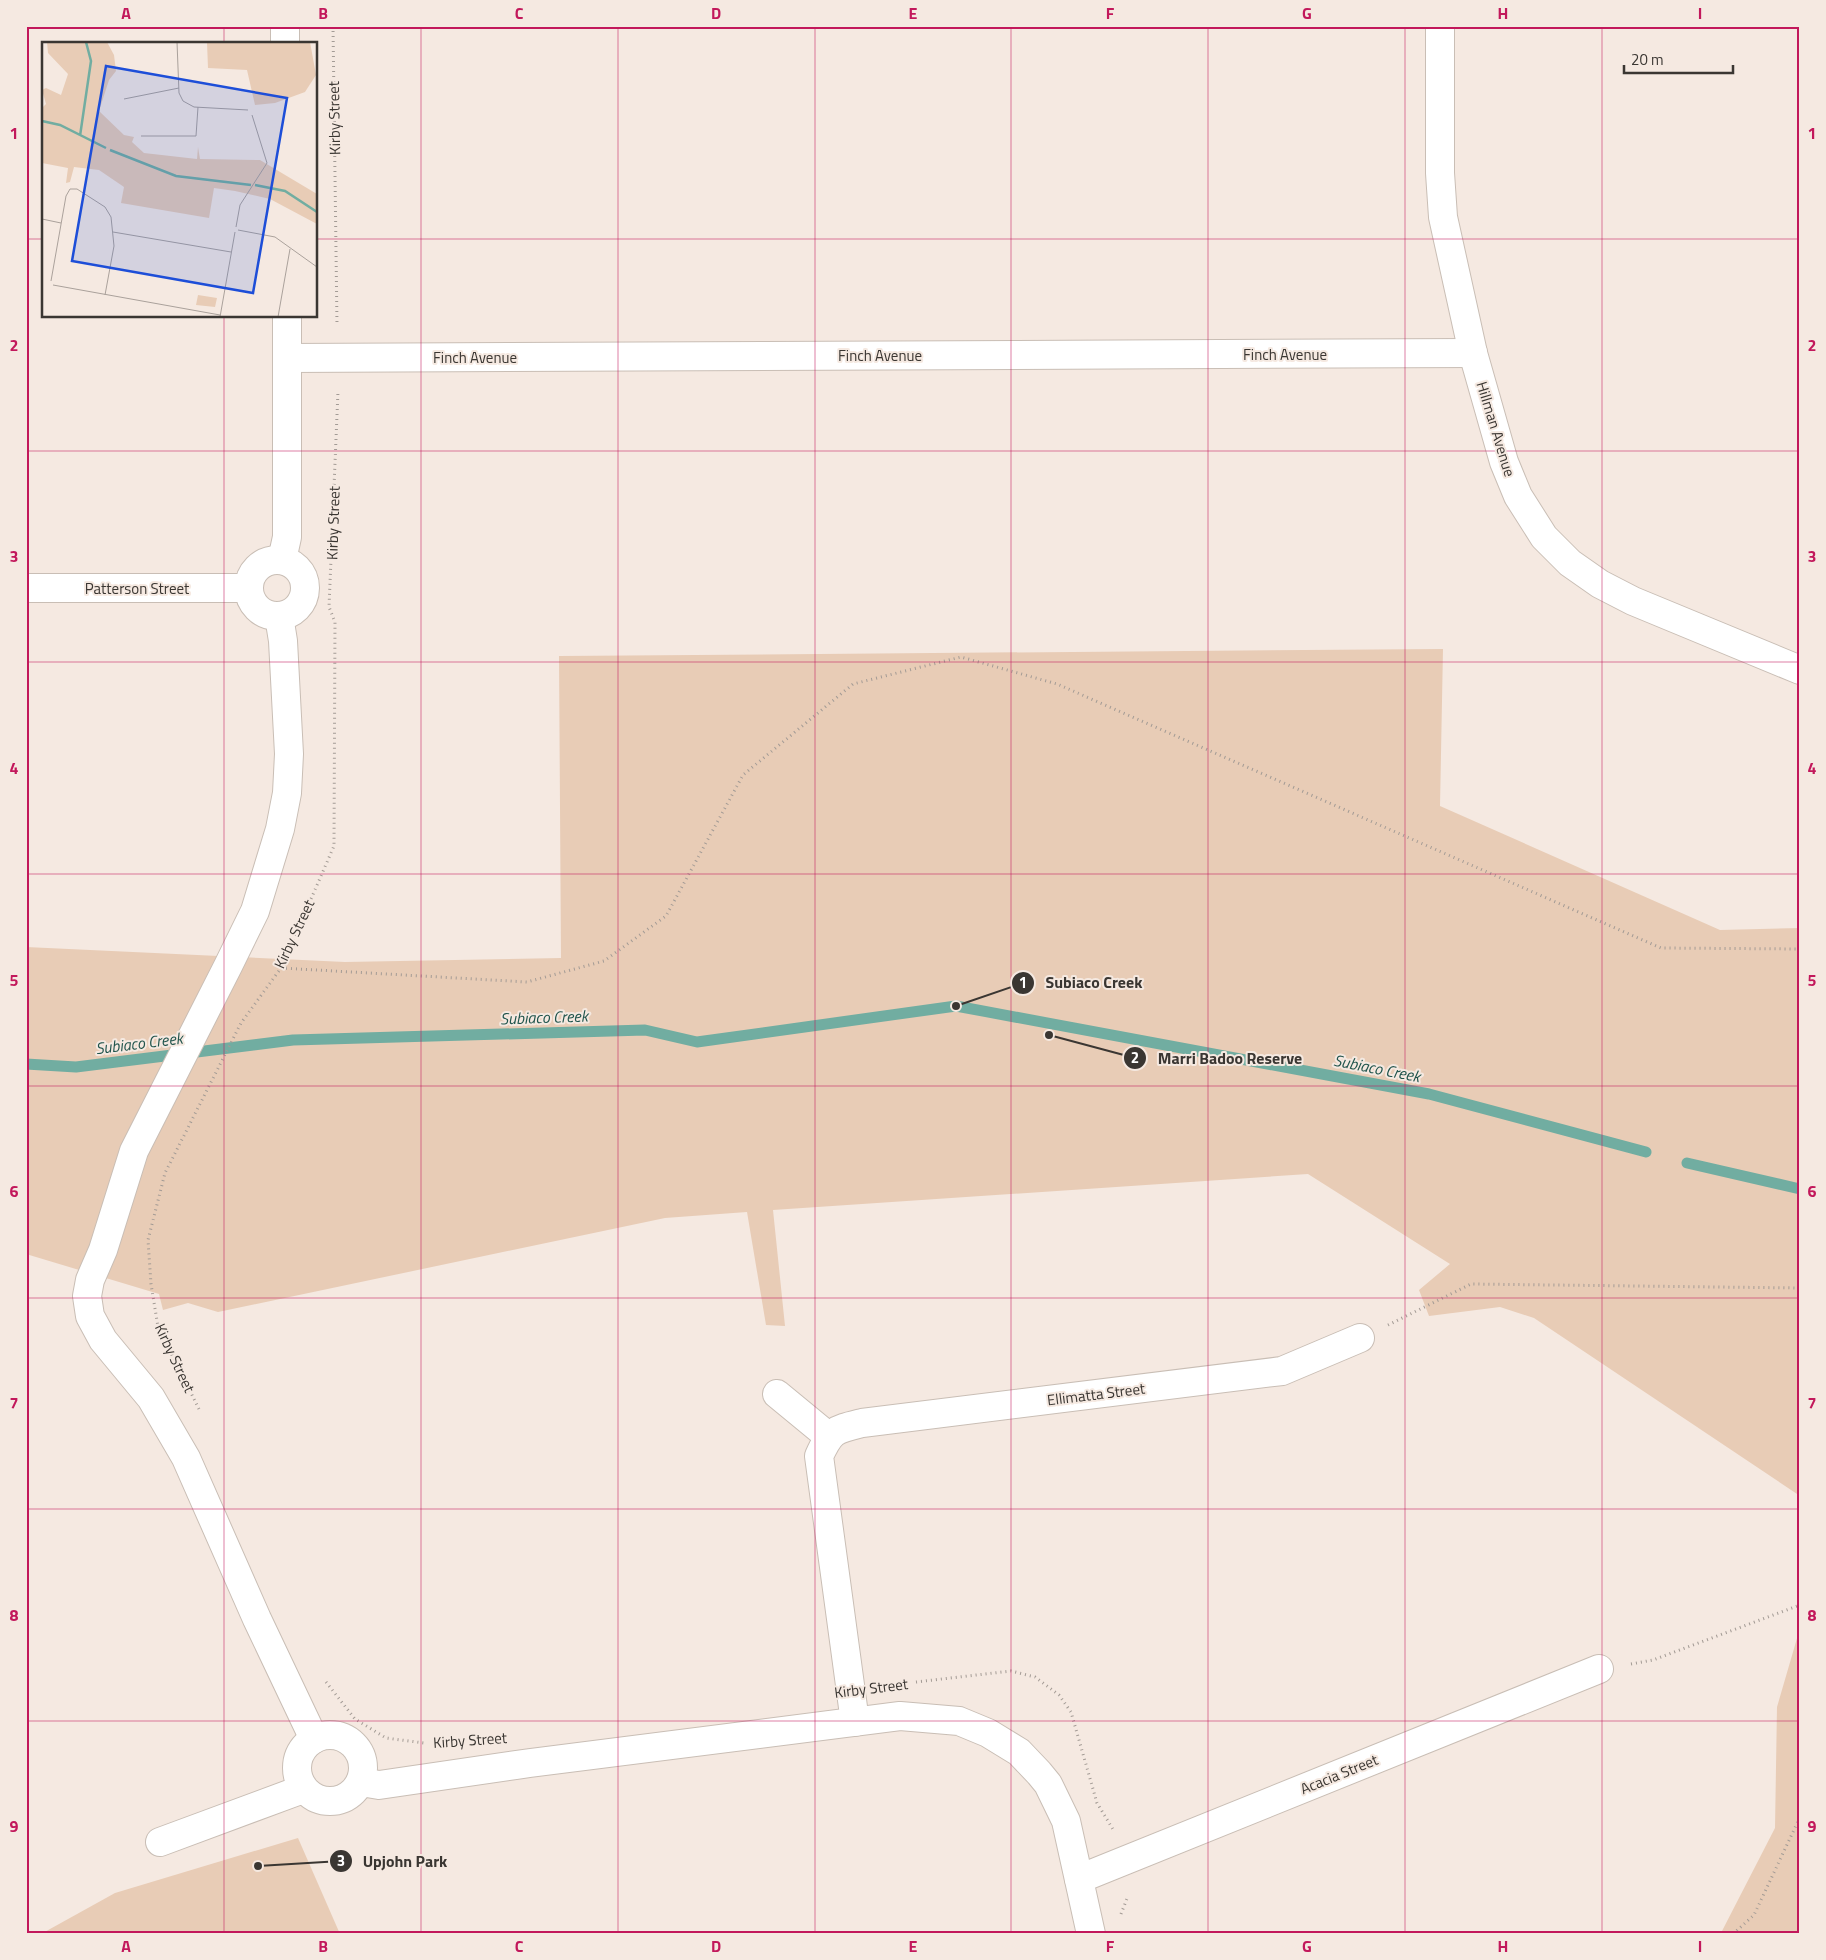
<svg xmlns="http://www.w3.org/2000/svg" width="1826" height="1960" font-family="'Titillium Web',sans-serif">
  <style>
    .green { fill: #e8ccb6 }
    .lines { fill: none; stroke-linecap: round; stroke-linejoin: round }
    .stream { stroke: #71ada1; stroke-width: 11 }
    .minor-casing { stroke: #c9beb5; stroke-width: 30 }
    .path { stroke: #a39b95; stroke-width: 3; stroke-dasharray: 1 4; stroke-linecap: butt }
    .minor { stroke: #fff; stroke-width: 28 }
    .grid { fill: none; stroke: #c2185b; stroke-width: 1; stroke-opacity: 0.55 }
    .labels { text-anchor: middle; dominant-baseline: central; stroke-width: 4; stroke-linejoin: round; paint-order: stroke }
    .street-label { font-size: 15px; fill: #3a3632; stroke: #f5e9e1 }
    .water-label { font-size: 16px; font-style: italic; fill: #1f534b; stroke: #f5e9e1 }
    .inset-river { fill: none; stroke: #71ada1; stroke-width: 2.5 }
    .inset-road { fill: none; stroke: #aaa19b; stroke-width: 1 }
    .view { fill: #1d4ed8; fill-opacity: 0.15; stroke: #1d4ed8; stroke-width: 2.5 }
    .inset-edge { fill: none; stroke: #3a3632; stroke-width: 2.5 }
    .leader { fill: none; stroke: #3a3632; stroke-width: 2 }
    .callout-dot { fill: #3a3632; stroke: #f5e9e1; stroke-width: 2 }
    .mark-label { font-size: 15px; text-anchor: middle; font-weight: bold; fill: #fff }
    .callout-label { font-size: 16px; text-anchor: middle; font-weight: bold; fill: #3a3632; stroke: #f5e9e1; stroke-width: 4; stroke-linejoin: round; paint-order: stroke }
    .neatline { fill: none; stroke: #c2185b; stroke-width: 2 }
    .grid-label { font-size: 16px; text-anchor: middle; font-weight: bold; fill: #c2185b }
  </style>
  <rect width="100%" height="100%" fill="#f5e9e1"/>
  <g class="green">
    <path d="M1443,649L1440,806L1720,930L1800,928V1496L1534,1318L1500,1307L1429,1316L1419,1290L1450,1264L1308,1174L773,1210L785,1326L766,1325L747,1212L665,1218L218,1312L188,1303L163,1310L159,1294L26,1254V947L345,962L561,958L559,656Z"/>
    <path d="M1800,1628V1934H1724L1722,1931L1775,1828L1777,1707Z"/>
    <path d="M298,1838L340,1934H41L115,1893Z"/>
  </g>
  <g class="lines">
    <g class="stream">
      <path d="M26,1064L76,1067L293,1040L645,1030L697,1042L956,1006L1429,1094L1646,1152"/>
      <path d="M1687,1163L1800,1189"/>
    </g>
    <g class="minor-casing">
      <g id="minor">
        <path d="M285,26V44"/>
        <path d="M1440,26V173L1443,217L1473,353L1504,462L1518,496L1544,537L1570,563L1600,584L1633,601L1800,670"/>
        <path d="M287,358L1473,353"/>
        <circle cx="277" cy="588" r="28"/>
        <path d="M282,560L287,537V316"/>
        <path d="M26,588H249"/>
        <path d="M279,616L283,641L289,754L287,793L280,829L255,911L228,966L134,1151L103,1250L90,1280L87,1296L90,1316L103,1340L151,1398L186,1458L257,1619L314,1739"/>
        <path d="M777,1394L828,1436"/>
        <path d="M855,1722L819,1456C831,1430 834,1430 862,1423L1282,1371L1360,1338"/>
        <circle cx="330" cy="1768" r="33"/>
        <path d="M361,1782L379,1785L530,1763L900,1716L959,1721L988,1733L1019,1752L1039,1773L1048,1784L1066,1821L1091,1934"/>
        <path d="M160,1842L303,1789"/>
        <path d="M1079,1879L1599,1669"/>
      </g>
    </g>
    <g class="path">
      <path d="M333,26L337,325"/>
      <path d="M281,968L527,982L604,961L666,916L743,775L853,684L961,657L1057,684L1661,948L1800,949"/>
      <path d="M1388,1325L1471,1284L1800,1288"/>
      <path d="M199,1409L158,1327L151,1284L148,1240L165,1173L241,1023L281,968L334,846L335,622L329,607L338,391"/>
      <path d="M1631,1664L1653,1660L1800,1605"/>
      <path d="M326,1682L355,1719L386,1738L424,1743"/>
      <path d="M916,1682L1011,1671L1035,1677L1059,1695L1071,1712L1097,1803L1114,1831"/>
      <path d="M1121,1914L1128,1896"/>
      <path d="M1733,1934L1754,1915L1800,1817"/>
    </g>
    <use href="#minor" class="minor"/>
  </g>
  <path class="grid" d="M224,26V44M421,26V1934M618,26V1934M815,26V1934M1011,26V1934M1208,26V1934M1405,26V1934M1602,26V1934M26,239H44M316,239H1800M224,316V1934M26,451H1800M26,662H1800M26,874H1800M26,1086H1800M26,1298H1800M26,1509H1800M26,1721H1800"/>
  <g class="labels">
    <g class="street-label">
      <text transform="translate(334 118) rotate(-91)">Kirby Street</text>
      <text x="1285" y="354">Finch Avenue</text>
      <text x="880" y="355">Finch Avenue</text>
      <text x="475" y="357">Finch Avenue</text>
      <text transform="translate(1496 429) rotate(73)">Hillman Avenue</text>
      <text transform="translate(333 523) rotate(-88)">Kirby Street</text>
      <text x="137" y="588">Patterson Street</text>
      <text transform="translate(294 934) rotate(-65)">Kirby Street</text>
      <text transform="translate(175 1358) rotate(65)">Kirby Street</text>
      <text transform="translate(1096 1394) rotate(-7)">Ellimatta Street</text>
      <text transform="translate(871 1688) rotate(-7)">Kirby Street</text>
      <text transform="translate(470 1740) rotate(-4)">Kirby Street</text>
      <text transform="translate(1339 1774) rotate(-22)">Acacia Street</text>
    </g>
    <g class="water-label">
      <text transform="translate(544 1017) rotate(-2)">Subiaco Creek</text>
      <text transform="translate(139 1043) rotate(-7)">Subiaco Creek</text>
      <text transform="translate(1377 1068) rotate(11)">Subiaco Creek</text>
    </g>
  </g>
  <g transform="translate(42 42)">
    <rect width="275" height="275" fill="#f5e9e1"/>
    <path d="M5,0H65L72,13L74,29L67,38L57,69L82,93L92,95L90,100L102,111L155,117L156,105L158,117L218,118L275,152V182L228,157L193,149L172,146L167,176L79,161L82,145L57,128L32,125L28,140L24,141L26,126L0,121V66L4,62L0,48L4,46L19,53L26,32L6,11ZM268,0L274,33L263,50L233,61L213,63L205,28L166,26L165,0ZM156,253L175,256L173,265L154,263Z" fill="#e8ccb6"/>
    <path class="inset-river" d="M0,79L18,83L64,106M38,94L49,19L44,0M68,108L134,134L209,143M213,143L243,149L275,170"/>
    <path class="inset-road" d="M135,0L137,51L141,59L152,65L206,68M82,57L137,46M99,94H154L156,65M0,177L19,181M194,185L198,163L225,121L210,73M196,188L233,195L275,225M71,190L189,210M9,239L24,154L28,147H35L63,165L69,175L72,204L63,253M11,243L178,273M178,275L193,190M236,275L248,207"/>
    <path class="view" d="M64,24L245,56L211,251L30,219Z"/>
    <rect width="275" height="275" class="inset-edge"/>
  </g>
  <path class="leader" d="M956 1006L1023 983M1049 1035L1135 1058M258 1866L341 1861"/>
  <g class="callout-dot">
    <circle cx="956" cy="1006" r="5"/>
    <circle cx="1049" cy="1035" r="5"/>
    <circle cx="258" cy="1866" r="5"/>
    <circle cx="1023" cy="983" r="12"/>
    <circle cx="1135" cy="1058" r="12"/>
    <circle cx="341" cy="1861" r="12"/>
  </g>
  <g class="mark-label">
    <text x="1023" y="988">1</text>
    <text x="1135" y="1063">2</text>
    <text x="341" y="1866">3</text>
  </g>
  <g class="callout-label">
    <text x="1094" y="988">Subiaco Creek</text>
    <text x="1230" y="1064">Marri Badoo Reserve</text>
    <text x="405" y="1867">Upjohn Park</text>
  </g>
  <rect width="1826" height="1960" fill="none" stroke="#f5e9e1" stroke-width="55"/>
  <path d="M1624 65v8h109v-8" fill="none" stroke="#3a3632" stroke-width="2.5"/>
  <text x="1631" y="65" font-size="15" fill="#3a3632" stroke="#f5e9e1" stroke-width="4" paint-order="stroke">20 m</text>
  <rect x="28" y="28" width="1770" height="1904" class="neatline"/>
  <g class="grid-label">
    <text x="126" y="19">A</text>
    <text x="323" y="19">B</text>
    <text x="519" y="19">C</text>
    <text x="716" y="19">D</text>
    <text x="913" y="19">E</text>
    <text x="1110" y="19">F</text>
    <text x="1307" y="19">G</text>
    <text x="1503" y="19">H</text>
    <text x="1700" y="19">I</text>
    <text x="14" y="139">1</text>
    <text x="1812" y="139">1</text>
    <text x="14" y="351">2</text>
    <text x="1812" y="351">2</text>
    <text x="14" y="562">3</text>
    <text x="1812" y="562">3</text>
    <text x="14" y="774">4</text>
    <text x="1812" y="774">4</text>
    <text x="14" y="986">5</text>
    <text x="1812" y="986">5</text>
    <text x="14" y="1197">6</text>
    <text x="1812" y="1197">6</text>
    <text x="14" y="1409">7</text>
    <text x="1812" y="1409">7</text>
    <text x="14" y="1621">8</text>
    <text x="1812" y="1621">8</text>
    <text x="14" y="1832">9</text>
    <text x="1812" y="1832">9</text>
    <text x="126" y="1952">A</text>
    <text x="323" y="1952">B</text>
    <text x="519" y="1952">C</text>
    <text x="716" y="1952">D</text>
    <text x="913" y="1952">E</text>
    <text x="1110" y="1952">F</text>
    <text x="1307" y="1952">G</text>
    <text x="1503" y="1952">H</text>
    <text x="1700" y="1952">I</text>
  </g>
</svg>
